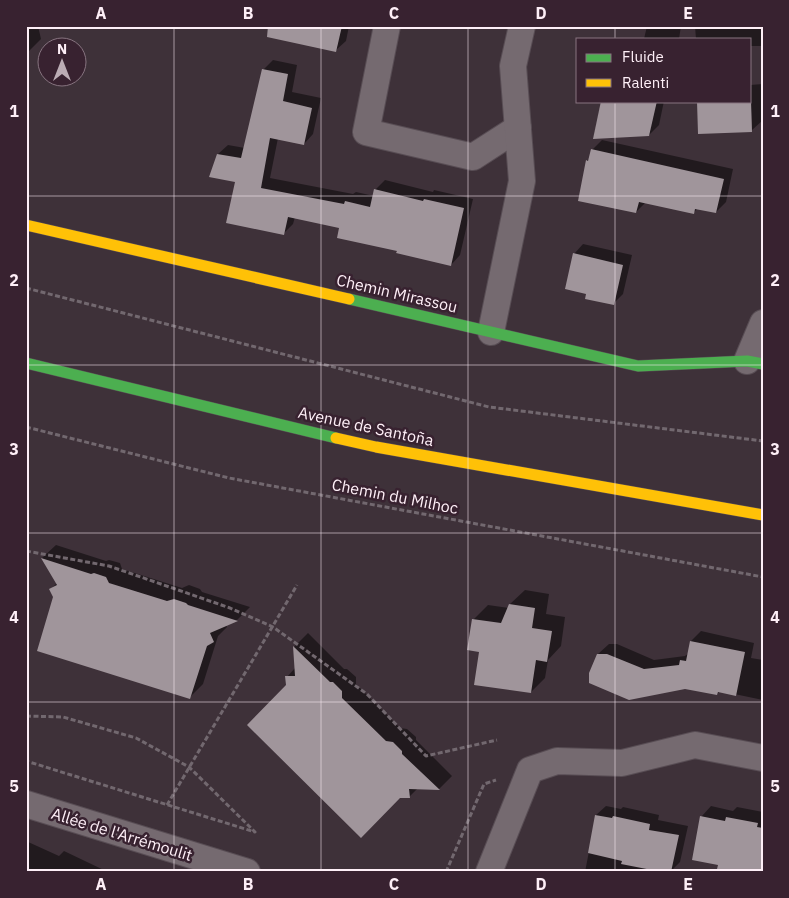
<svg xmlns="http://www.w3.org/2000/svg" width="789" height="898" font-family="'IBM Plex Sans',sans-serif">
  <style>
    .shadow { fill: #0007 }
    .building { fill: #a0959b }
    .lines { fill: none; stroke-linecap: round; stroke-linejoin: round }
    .street-casing { stroke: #584d54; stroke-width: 28 }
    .fast-casing { stroke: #584d54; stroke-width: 12 }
    .slow-casing { stroke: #584d54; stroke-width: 12 }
    .path { stroke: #72686f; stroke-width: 3; stroke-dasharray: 5 2.5; stroke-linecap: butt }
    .street { stroke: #756a70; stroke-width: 26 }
    .fast { stroke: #4caf50; stroke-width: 11 }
    .slow { stroke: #ffc107; stroke-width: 11 }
    .grid { fill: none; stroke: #feeff7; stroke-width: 1; stroke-opacity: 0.55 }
    .labels { text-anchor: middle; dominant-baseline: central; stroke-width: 5; stroke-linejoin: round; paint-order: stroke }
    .street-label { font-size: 16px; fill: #feeff7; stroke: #382230 }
    .neatline { fill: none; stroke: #feeff7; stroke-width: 2 }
    .grid-label { font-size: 16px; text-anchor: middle; font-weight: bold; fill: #feeff7 }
  </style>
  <rect width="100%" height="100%" fill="#3e3139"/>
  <g class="shadow">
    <path d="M26,26H38L41,39L26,54Z"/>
    <path d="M282,26H349L346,41L336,50Z"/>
    <path d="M647,26H681L679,39H644Z"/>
    <path d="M695,26H763V46H750V39H696Z"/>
    <path d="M273,60L297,65L292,92L321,98L313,134L304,144L278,138L270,178L353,194L356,192L374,196L376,189L385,180L433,192L434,190L473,199L460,255L451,265L398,250L341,227L295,217L293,224L283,234L236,181L218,154L228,145L245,148L263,70Z"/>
    <path d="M763,84L762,121L752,130L750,85Z"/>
    <path d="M603,101H664L659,125L649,135Z"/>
    <path d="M602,140L733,169L726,202L716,212L698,208L693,213L646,202L636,212L587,161L590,158L592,150Z"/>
    <path d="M583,244L632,255L623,294L614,303L588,293L574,254Z"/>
    <path d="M56,545L106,561L109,560L120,563L122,569L182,588L189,585L200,589L202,592L250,607L237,620L226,625L227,627L218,636L203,684L189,698L55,597L51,589L57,583L42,558Z"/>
    <path d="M525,590L549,594L546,614L565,617L561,646L548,660L545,678L531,692L480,651L473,620L488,605L509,608L510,604Z"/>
    <path d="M701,631L754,643L751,658L763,660V700L720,691L717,694L598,654L609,644H617L654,660L685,656L689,653L691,641Z"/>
    <path d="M308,633L344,669H347L356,677V684L400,728L407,729L416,737V740L452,776L439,789L418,788L409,797L287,686V677L295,668L294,647Z"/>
    <path d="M606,806L621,809L623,807L659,815L658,820L688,826L680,862L670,872H585L596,815Z"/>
    <path d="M711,806L733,811L737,807L763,812V872L719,864L702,816Z"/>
    <path d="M26,841L59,856L64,851L108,872H26Z"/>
  </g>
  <g class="building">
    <path d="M268,26H342L336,52L267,37Z"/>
    <path d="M262,69L288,74L283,101L312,108L304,145L270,138L261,188L344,204L345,201L370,207L374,189L423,201L424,199L464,208L451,266L396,253L397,251L337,238L339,228L288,217L284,235L226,223L235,182L209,177L217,154L241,158Z"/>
    <path d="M601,101H657L649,136L593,139Z"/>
    <path d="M697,101H751L752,132L698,134Z"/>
    <path d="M591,149L724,179L716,213L695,209L694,214L639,202L636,213L578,201L586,160L588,161Z"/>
    <path d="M573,253L623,265L614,305L585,299L586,294L565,289Z"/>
    <path d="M41,558L91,574L94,573L106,577L109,583L167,601L174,599L186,603L188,605L238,621L210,633L214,642L207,646L190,699L37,651L53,597L49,589L57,585Z"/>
    <path d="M509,604L535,608L532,628L552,631L547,662L536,660L531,693L474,685L479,652L467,650L472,619L501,623Z"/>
    <path d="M690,641L745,652L736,696L718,692L717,695L685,689L629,700L589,683V673L597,654H607L644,669L679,665L680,660L686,661Z"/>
    <path d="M293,646L330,682H333L342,691V698L386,741L393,742L402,751V754L440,790L409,789L410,798H400L361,838L247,725L286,685L285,676H295Z"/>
    <path d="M595,815L612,818L613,816L650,824L649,830L679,835L671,872H662L621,864L622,861L588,853Z"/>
    <path d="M700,816L725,821L726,817L758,823L757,827L763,828V872H732L717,869L718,865L692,860Z"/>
  </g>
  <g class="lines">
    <g class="street-casing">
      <g id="street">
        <path d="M387,26L366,132L473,157L518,128"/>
        <path d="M491,332L522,181L513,66L522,26"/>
        <path d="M747,361L763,323"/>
        <path d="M26,804L247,872"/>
        <path d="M489,872L530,770L557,761L622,763L695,745L763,758"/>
      </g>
    </g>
    <g class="fast-casing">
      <g id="fast">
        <path d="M349,299L638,366L747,361L763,364"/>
        <path d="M26,363L336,438"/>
      </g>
    </g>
    <g class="slow-casing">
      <g id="slow">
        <path d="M26,225L349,299"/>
        <path d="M336,438L376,447L763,515"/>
      </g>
    </g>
    <g class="path">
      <path d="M26,288L489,407L763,441"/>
      <path d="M26,427L229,478L763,577"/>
      <path d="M26,551L109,566L230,608L273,627L367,694L426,756L497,740"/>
      <path d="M26,716L63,717L136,738L189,767L255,832L26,761"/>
      <path d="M167,805L297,585"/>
      <path d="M446,872L484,784L496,780"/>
    </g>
    <use href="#street" class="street"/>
    <use href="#fast" class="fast"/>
    <use href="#slow" class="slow"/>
  </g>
  <path class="grid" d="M174,26V872M321,26V872M468,26V872M615,26V39M615,101V872M26,196H763M26,365H763M26,533H763M26,702H763"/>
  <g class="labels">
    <g class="street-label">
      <text transform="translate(397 293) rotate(13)">Chemin Mirassou</text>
      <text transform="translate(366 426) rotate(12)">Avenue de Santoña</text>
      <text transform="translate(395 496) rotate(11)">Chemin du Milhoc</text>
      <text transform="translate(122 834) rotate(17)">Allée de l'Arrémoulit</text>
    </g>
  </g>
  <rect width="789" height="898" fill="none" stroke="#382230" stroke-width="55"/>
  <rect x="576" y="38" width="175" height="65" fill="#382230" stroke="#877480"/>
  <rect x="586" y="54" width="25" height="8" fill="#4caf50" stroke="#877480"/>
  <text x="622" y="62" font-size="15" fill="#feeff7">Fluide</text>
  <rect x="586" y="79" width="25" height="8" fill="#ffc107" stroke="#877480"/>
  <text x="622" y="88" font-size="15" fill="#feeff7">Ralenti</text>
  <g transform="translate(62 62)"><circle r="24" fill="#382230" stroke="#877480"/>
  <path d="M0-4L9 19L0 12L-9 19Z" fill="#bbacb4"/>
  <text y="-8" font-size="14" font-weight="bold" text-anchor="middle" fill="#feeff7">N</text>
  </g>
  <rect x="28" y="28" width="734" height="842" class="neatline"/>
  <g class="grid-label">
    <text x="101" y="19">A</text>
    <text x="248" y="19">B</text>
    <text x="394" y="19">C</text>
    <text x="541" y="19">D</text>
    <text x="688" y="19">E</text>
    <text x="14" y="117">1</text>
    <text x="775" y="117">1</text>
    <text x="14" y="286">2</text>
    <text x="775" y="286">2</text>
    <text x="14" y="455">3</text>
    <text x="775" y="455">3</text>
    <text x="14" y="623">4</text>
    <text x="775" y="623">4</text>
    <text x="14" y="792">5</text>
    <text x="775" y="792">5</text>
    <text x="101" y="890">A</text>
    <text x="248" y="890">B</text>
    <text x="394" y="890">C</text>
    <text x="541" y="890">D</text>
    <text x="688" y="890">E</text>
  </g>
</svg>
